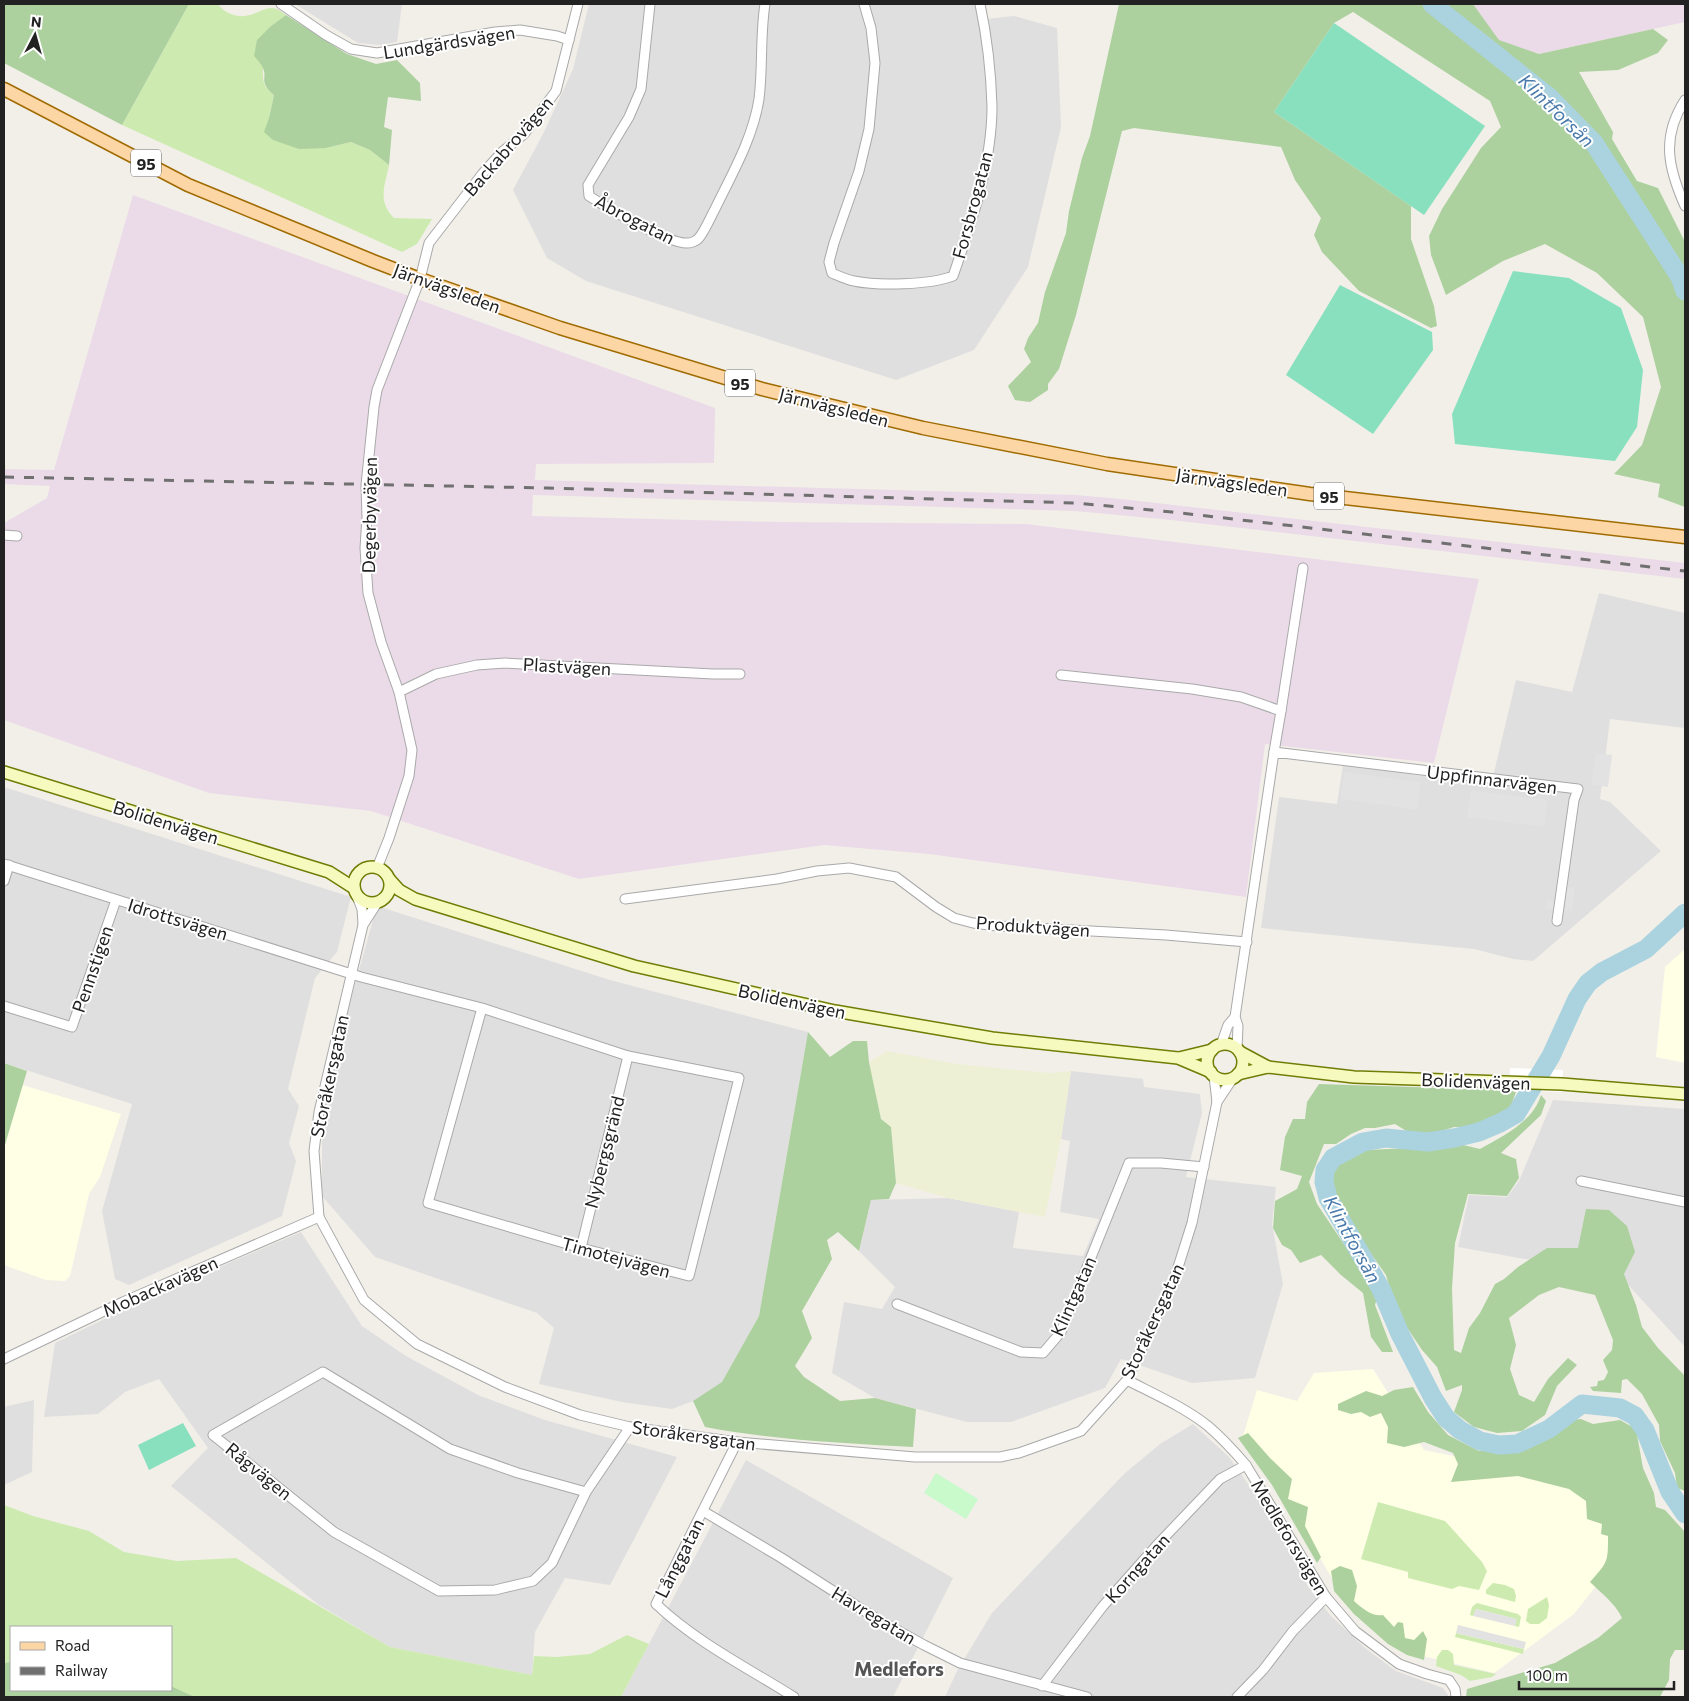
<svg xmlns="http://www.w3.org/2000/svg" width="1689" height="1701" font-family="Commissioner,sans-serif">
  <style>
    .residential { fill: #e0dfdf }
    .industrial { fill: #ebdbe8 }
    .education { fill: #ffffe5 }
    .farmland { fill: #eef0d5 }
    .grass { fill: #cdebb0 }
    .forest { fill: #add19e }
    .park { fill: #c8facc }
    .pitch { fill: #88e0be }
    .parking { fill: #e2e2e2 }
    .pier { fill: #fff }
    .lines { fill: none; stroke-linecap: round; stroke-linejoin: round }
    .river { stroke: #aad3df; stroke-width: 19 }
    .minor-casing { stroke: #a9a9a9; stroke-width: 11 }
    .secondary-casing { stroke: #707d05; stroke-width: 14 }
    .primary-casing { stroke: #a06b00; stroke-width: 15 }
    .minor { stroke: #fff; stroke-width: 9 }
    .secondary { stroke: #f7fabf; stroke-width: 11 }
    .primary { stroke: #fcd6a4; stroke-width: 12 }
    .rail { stroke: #707070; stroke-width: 3; stroke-dasharray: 10 10; stroke-linecap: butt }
    .labels { text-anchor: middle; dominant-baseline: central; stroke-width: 4; stroke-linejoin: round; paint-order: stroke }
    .shield { fill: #fff; stroke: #646464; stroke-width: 1 }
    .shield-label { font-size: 16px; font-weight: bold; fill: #222 }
    .street-label { font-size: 18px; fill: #222; stroke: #fff }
    .water-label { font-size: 19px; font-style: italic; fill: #4a7aab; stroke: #fff }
    .neighbourhood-label { font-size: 19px; font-weight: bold; fill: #555; stroke: #fff }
  </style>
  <rect width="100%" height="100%" fill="#f2efe9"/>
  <g class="residential">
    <path d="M295,4H402L397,42L379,45L358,43Z"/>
    <path d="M589,4H983L986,19L1014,16L1057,28L1061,127L1028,267L974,350L896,380L586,281L547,258L513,190L544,132L573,69Z"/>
    <path d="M1599,593L1685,613V728L1610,719L1600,799L1610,802L1661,851L1533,961L1513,959L1474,949L1261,928L1279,797L1337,804L1343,765L1491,785L1516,680L1572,692Z"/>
    <path d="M4,787L351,897L337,952L315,978L288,1089L299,1106L289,1143L296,1161L282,1216L129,1285L115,1279L102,1211L132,1104L4,1063Z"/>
    <path d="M377,906L610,980L808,1032L759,1316L722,1383L693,1401L672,1409L622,1402L539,1384L554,1328L537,1313L375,1257L322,1196V1139L332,1078L353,991Z"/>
    <path d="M1071,1071L1143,1079L1144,1087L1200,1094L1202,1113L1186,1177L1276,1187L1272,1224L1283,1284L1255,1378L1192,1383L1121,1359L1105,1388L1011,1422H967L875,1398L832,1373L844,1302L882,1309L895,1287L859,1251L871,1200L948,1198L1019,1212L1013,1248L1083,1256L1099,1219L1060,1212L1070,1141L1061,1139Z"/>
    <path d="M1553,1100L1685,1109V1347L1620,1276L1458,1247L1469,1195L1507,1197L1519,1181Z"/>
    <path d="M301,1232L362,1326L406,1356L478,1395L545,1420L677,1457L610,1585L565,1578L535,1632L532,1675L390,1647L319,1605L171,1486L208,1448L159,1379L125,1392L98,1414L44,1417L55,1343L154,1295Z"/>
    <path d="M34,1400L32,1472L4,1485V1407Z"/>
    <path d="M1193,1424L1229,1457L1269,1514L1309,1588L1331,1616L1365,1648L1396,1671L1443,1688L1448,1695V1697H945L957,1671L992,1613L1124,1474L1160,1444Z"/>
    <path d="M746,1460L953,1578L893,1697H621Z"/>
  </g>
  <g class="industrial">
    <path d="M1473,4H1685V22L1539,54L1499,41Z"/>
    <path d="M133,195L715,408L714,463L536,464L535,480L1001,493L1076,495L1121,499L1685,563V579L1171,520L1075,511L533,495L532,516L779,522L1026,524L1479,579L1434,763L1265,744L1246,897L929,854L824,845L579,879L371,811L209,793L4,720V523L47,498L50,486L4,484V469L54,470Z"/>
  </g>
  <g class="education">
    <path d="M1685,949V1063L1656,1057L1665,967Z"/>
    <path d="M22,1085L121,1114L100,1177L89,1194L70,1276L65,1281L46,1280L4,1265V1148Z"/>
    <path d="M1373,1369L1424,1450L1557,1477L1624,1518L1611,1567L1574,1614L1494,1673L1423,1656L1343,1597L1287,1502L1243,1436L1257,1390L1297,1401L1314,1373Z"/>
  </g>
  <path class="farmland" d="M887,1051L957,1064L1050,1073L1071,1071L1061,1139L1045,1217L948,1198L896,1183L891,1127L881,1119L869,1062Z"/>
  <g class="grass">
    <path d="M189,4H218C226,15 240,19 253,14C259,12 265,8 272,8C277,8 282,12 286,15L271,26C268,41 260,68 264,83C265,88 270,91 274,95L269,118L326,148L351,142L370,150L389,165C385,186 377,201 394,218L432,219L417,244L402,252L122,125Z"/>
    <path d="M1378,1502L1445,1521L1482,1562L1487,1571L1479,1590L1459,1586L1452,1589L1408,1578V1572L1361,1559Z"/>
    <path d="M4,1505L33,1516L89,1531L124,1552L177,1561L236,1558L390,1647L532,1675L534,1656L556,1657L590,1654L627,1635L649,1644L621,1697H195L171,1686V1627H11V1662L4,1663Z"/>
    <path d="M1493,1583L1505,1585L1514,1589L1516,1596L1515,1602L1486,1594V1590Z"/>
    <path d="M1547,1597L1549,1605L1547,1618L1539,1624H1530L1526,1621L1528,1609Z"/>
    <path d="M1477,1603L1518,1614L1521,1617L1519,1627L1515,1626L1516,1619L1476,1609L1473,1616L1470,1615L1472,1607Z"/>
    <path d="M1456,1633L1524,1649L1523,1654L1455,1637Z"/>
    <path d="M1442,1650H1448L1453,1654L1454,1665L1496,1674L1492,1677L1470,1681L1461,1675L1436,1666L1437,1657Z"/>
  </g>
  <g class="forest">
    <path d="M4,4H189L122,125L4,63Z"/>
    <path d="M1119,4H1473L1499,40L1539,54L1653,29L1668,40L1658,53L1618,70L1579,72L1613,132L1612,139L1637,181L1658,188L1685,242V507L1658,497L1660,484L1614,474L1642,445L1661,387L1643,317L1597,273L1545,244L1503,261L1446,295L1431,255L1429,236L1442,209L1481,148L1501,127L1490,101L1353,12L1334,23L1274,112L1411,206V239L1434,306L1437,326L1431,328L1359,291L1322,252L1314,235L1321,218L1295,180L1281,147L1134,128L1122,131L1076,315L1059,369L1048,384V390L1030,402L1015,400L1008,386L1031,362L1024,349L1028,338L1038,323L1045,292L1066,233L1069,211L1082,158L1090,136Z"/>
    <path d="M286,15L347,54L376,64L397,60L420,83L421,101L388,97L384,127L392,130L389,165L370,150L351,142L326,148L299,149L273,140L264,132L269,118L274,95C257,81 269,78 262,66C260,63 257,59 254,56L257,40L271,26Z"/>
    <path d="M808,1032L830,1057L853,1041H867L869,1062L881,1119L891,1127L896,1183L889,1199L871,1200L859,1251L838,1232L827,1240L832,1259L802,1311L812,1338L795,1366L804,1377L840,1401L875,1398L916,1409L913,1447C843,1443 774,1440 705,1427L693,1401L722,1382L759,1316Z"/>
    <path d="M4,1063L27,1071L4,1148Z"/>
    <path d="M1319,1084L1507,1090L1516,1092L1511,1106L1497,1117L1489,1118L1474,1127H1454L1430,1135H1413L1395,1124L1375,1128H1365L1351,1134L1336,1144H1324L1309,1182L1317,1204L1378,1295L1375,1305L1393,1352H1382L1371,1337L1363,1293L1341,1275L1321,1255L1300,1263L1291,1250L1282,1245L1273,1228L1275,1201L1297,1189L1302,1176L1280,1170L1285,1137L1293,1119H1305L1307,1102Z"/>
    <path d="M1541,1095L1546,1101L1541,1115L1501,1153L1516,1159L1519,1178L1507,1196L1468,1194L1455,1243L1452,1289L1454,1350L1461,1353L1469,1328L1480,1313L1495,1284L1504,1279L1518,1267L1547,1248H1578L1586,1209L1609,1210L1627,1226L1635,1252L1624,1274L1636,1305L1642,1327L1658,1348L1685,1376V1491L1677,1488L1675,1473L1660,1441L1659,1425L1642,1394L1627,1379L1622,1380L1621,1393L1593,1391L1590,1387L1597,1386L1598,1381L1604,1380L1608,1372L1603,1360L1612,1350L1613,1340L1595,1295L1559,1287L1539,1295L1509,1318L1516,1345L1510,1369L1519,1395L1534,1402L1548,1379L1568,1358L1577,1365L1557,1386L1545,1415L1522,1431L1497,1433L1474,1427L1454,1412L1462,1390V1385L1446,1391L1437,1367L1422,1350L1404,1323L1394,1303L1386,1275L1367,1248L1331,1187V1169L1344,1157L1366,1150L1433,1147L1459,1144L1480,1149C1503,1136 1533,1122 1541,1095Z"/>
    <path d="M1413,1387L1428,1412L1448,1435L1479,1451L1513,1448L1517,1451H1522L1529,1446L1549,1438L1569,1420L1581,1419L1593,1424L1620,1420L1636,1429L1643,1468L1654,1493L1656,1507L1665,1510L1685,1532V1652L1684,1650H1675L1670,1659L1669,1680L1660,1697H1466L1467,1689L1555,1663L1598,1638L1622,1618C1615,1603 1601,1593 1590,1582C1608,1562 1608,1562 1608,1536L1601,1534L1602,1524L1587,1519L1586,1501L1569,1489L1518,1476L1451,1482L1458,1464L1453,1453L1424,1442L1404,1447L1387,1443L1388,1427L1381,1413L1370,1417L1361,1412L1351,1414L1338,1410V1404L1366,1391L1382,1396L1394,1390Z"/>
    <path d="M1248,1433L1270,1458L1292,1479L1288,1499L1308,1507L1305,1526L1321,1557L1317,1563L1272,1485L1238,1438Z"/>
    <path d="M1340,1566L1352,1570L1357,1586L1354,1601C1362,1608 1372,1617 1383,1615L1394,1627L1398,1622L1403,1623L1405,1638L1414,1640L1423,1631L1427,1639L1424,1660L1407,1655L1388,1644L1354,1614L1334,1591L1331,1571Z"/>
    <path d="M11,1662V1690H171V1686L195,1697H4V1663Z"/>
  </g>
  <path class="park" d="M936,1473L978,1499L966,1519L924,1493Z"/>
  <g class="pitch">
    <path d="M1334,23L1485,126L1424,215L1274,112Z"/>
    <path d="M1513,271L1569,278L1621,308L1643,370L1637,427L1615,461L1455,444L1452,414Z"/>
    <path d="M1340,285L1432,332L1433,350L1373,434L1286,375Z"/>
    <path d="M183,1423L196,1446L149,1470L138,1445Z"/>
  </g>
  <g class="parking">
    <path d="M1596,753L1612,755L1608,787L1591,784Z"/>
    <path d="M1344,772L1421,782L1417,810L1341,799Z"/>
    <path d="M1471,790L1548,800L1544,827L1467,817Z"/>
    <path d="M1567,887L1575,888L1572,911L1546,909L1547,900L1565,901Z"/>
    <path d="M1476,1609L1517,1619L1515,1626L1473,1616Z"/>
    <path d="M1458,1625L1526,1642L1524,1649L1456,1633Z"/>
  </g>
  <path class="pier" d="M1510,1068L1563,1070L1562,1092L1509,1090Z"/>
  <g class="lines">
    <g class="river">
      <path d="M1432,4L1549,97L1594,143L1680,277L1685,291"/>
      <path d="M1685,913L1646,949L1602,972L1588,983L1577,999L1551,1056L1516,1114L1500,1123L1479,1132L1454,1138L1428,1142L1386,1138L1363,1142L1333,1158L1325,1170L1324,1182L1328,1198L1381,1289L1400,1334L1433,1398L1446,1418L1460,1430L1480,1441L1499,1445L1517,1444L1549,1429L1582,1404L1620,1408L1635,1416L1645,1430L1670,1492L1685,1514"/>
    </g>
    <g class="minor-casing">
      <g id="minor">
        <path d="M281,4L326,35L351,49L377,53L495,32L520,30L557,36L569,40"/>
        <path d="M650,4L641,89L629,117L588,185L589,196C606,207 670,245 688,243C691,243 696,241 698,239C704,233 711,216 715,209C732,174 753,138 759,99C763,67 760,35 765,4"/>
        <path d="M864,4L871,28L875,63L869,129L859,171L834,243L829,262L832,273C839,276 847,280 854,281C878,286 930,285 953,276C972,222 992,163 992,106C991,72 987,37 980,4"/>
        <path d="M1685,100C1661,137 1668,168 1685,206"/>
        <path d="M4,535L17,536"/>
        <path d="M1061,675L1192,689L1241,697L1281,711L1274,752"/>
        <path d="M399,692L436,674L477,665L505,663L713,674H740"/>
        <path d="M1281,711L1303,568"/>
        <path d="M4,864L361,977L482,1008L628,1056L739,1078L689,1276L581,1248L428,1203L482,1008"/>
        <path d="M377,868L389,838L409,776L412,750L399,692L381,642L368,593L365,548L367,517L366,485L374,407L377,390L420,279L429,243L483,173L502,152L524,134L556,91L578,4"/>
        <path d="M4,881L9,865"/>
        <path d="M356,894L362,909L363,924"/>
        <path d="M625,899L777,879L817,871L849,868L896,877L936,907L954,918L973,923L997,926L1166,935L1247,942"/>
        <path d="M377,903L363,925L319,1112L314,1151L319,1217L364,1300L417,1344L505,1387L580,1415L630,1427L737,1442L915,1457H1000L1019,1453L1081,1431L1127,1380L1174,1280L1192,1223L1217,1102L1233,1078"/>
        <path d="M4,1006L72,1027L116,900"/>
        <path d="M1221,1045L1228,1025L1235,1017"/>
        <path d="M1237,1049L1238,1026L1235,1017L1274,752L1578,789L1574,800L1557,921"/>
        <path d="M1214,1076L1217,1102"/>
        <path d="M1581,1181L1685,1202"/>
        <path d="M581,1248L628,1056"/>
        <path d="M897,1304L1021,1352L1043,1353L1061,1332L1129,1163H1161L1204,1167"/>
        <path d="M4,1359L123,1302L319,1217"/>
        <path d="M1127,1380C1154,1394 1184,1407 1208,1426C1222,1438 1234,1451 1246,1465L1326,1597L1355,1631L1399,1664L1427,1674L1449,1680L1455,1689L1456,1697"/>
        <path d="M737,1442L656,1604C696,1642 748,1668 794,1697"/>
        <path d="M586,1492L518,1473L450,1449L323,1372L213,1435L334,1532L439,1591L495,1590L533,1581L552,1563L586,1492L630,1427"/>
        <path d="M703,1511L780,1557L877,1619L924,1645L960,1663L1087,1697"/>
        <path d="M1042,1686L1103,1606L1158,1544L1220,1479L1246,1465"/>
        <path d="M1237,1697L1263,1670L1293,1631L1326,1597"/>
      </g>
    </g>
    <g class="secondary-casing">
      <g id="secondary">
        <path d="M4,772L329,872L354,888"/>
        <circle cx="372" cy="885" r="18"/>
        <path d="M390,880L399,890L415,899L634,966L835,1011L992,1038L1178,1058L1211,1072"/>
        <circle cx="1225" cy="1062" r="18"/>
        <path d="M1240,1052L1268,1067"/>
        <path d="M1179,1058L1212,1050"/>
        <path d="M1238,1074L1268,1067L1354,1077L1562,1084L1685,1094"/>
      </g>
    </g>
    <g class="primary-casing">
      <path id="primary" d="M4,89L188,185L373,261L420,279L560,328L762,389L923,428L1107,464L1310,494L1685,537"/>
    </g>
    <use href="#minor" class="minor"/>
    <use href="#secondary" class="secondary"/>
    <use href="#primary" class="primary"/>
    <path class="rail" d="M4,477L547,488L1076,503L1172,512L1685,571"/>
  </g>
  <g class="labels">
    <g class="shield">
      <rect x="131" y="149.5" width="30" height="27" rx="4"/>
      <rect x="725" y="369.5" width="30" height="27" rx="4"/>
      <rect x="1314" y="482.5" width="30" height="27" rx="4"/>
    </g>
    <g class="shield-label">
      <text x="146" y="163">95</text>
      <text x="740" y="383">95</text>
      <text x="1329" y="496">95</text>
    </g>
    <g class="street-label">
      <text transform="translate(449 42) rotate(-9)">Lundgärdsvägen</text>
      <text transform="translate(508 146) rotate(-49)">Backabrovägen</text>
      <text transform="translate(972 205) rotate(-75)">Forsbrogatan</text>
      <text transform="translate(635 219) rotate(27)">Åbrogatan</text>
      <text transform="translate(447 288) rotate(20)">Järnvägsleden</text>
      <text transform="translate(834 407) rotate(14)">Järnvägsleden</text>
      <text transform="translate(1232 482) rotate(8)">Järnvägsleden</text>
      <text transform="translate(369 515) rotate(-89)">Degerbyvägen</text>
      <text transform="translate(567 666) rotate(3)">Plastvägen</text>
      <text transform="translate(1492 779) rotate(7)">Uppfinnarvägen</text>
      <text transform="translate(166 822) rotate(17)">Bolidenvägen</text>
      <text transform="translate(178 919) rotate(17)">Idrottsvägen</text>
      <text transform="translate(1033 926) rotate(4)">Produktvägen</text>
      <text transform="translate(92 969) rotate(-71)">Pennstigen</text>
      <text transform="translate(792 1001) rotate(12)">Bolidenvägen</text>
      <text transform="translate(329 1076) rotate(-78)">Storåkersgatan</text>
      <text transform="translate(1476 1081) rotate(2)">Bolidenvägen</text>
      <text transform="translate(604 1152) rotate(-76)">Nybergsgränd</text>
      <text transform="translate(616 1257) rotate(15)">Timotejvägen</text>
      <text transform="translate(160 1286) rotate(-24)">Mobackavägen</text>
      <text transform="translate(1073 1296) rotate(-66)">Klintgatan</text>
      <text transform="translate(1152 1321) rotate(-65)">Storåkersgatan</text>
      <text transform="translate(694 1435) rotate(8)">Storåkersgatan</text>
      <text transform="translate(259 1471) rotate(39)">Rågvägen</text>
      <text transform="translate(1290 1537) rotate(59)">Medleforsvägen</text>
      <text transform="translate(679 1558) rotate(-63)">Långgatan</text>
      <text transform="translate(1137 1568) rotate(-48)">Korngatan</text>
      <text transform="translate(874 1615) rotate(31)">Havregatan</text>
    </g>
    <g class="water-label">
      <text transform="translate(1557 110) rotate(44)">Klintforsån</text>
      <text transform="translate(1353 1239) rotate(61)">Klintforsån</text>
    </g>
    <g class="neighbourhood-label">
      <text x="899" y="1668">Medlefors</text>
    </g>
  </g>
  <rect width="1689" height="1701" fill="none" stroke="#222222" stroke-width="10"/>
  <rect x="10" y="1626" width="162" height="65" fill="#ffffff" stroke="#a7a7a7"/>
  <rect x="20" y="1642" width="25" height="8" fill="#fcd6a4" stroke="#a7a7a7"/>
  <text x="55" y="1651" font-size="15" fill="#222222">Road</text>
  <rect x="20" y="1667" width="25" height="8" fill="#707070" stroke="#a7a7a7"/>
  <text x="55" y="1676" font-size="15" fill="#222222">Railway</text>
  <g transform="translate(35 35) rotate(6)" stroke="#ffffff" stroke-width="4" paint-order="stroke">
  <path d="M0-4L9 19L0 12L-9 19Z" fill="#222222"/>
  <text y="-8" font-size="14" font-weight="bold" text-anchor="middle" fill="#222222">N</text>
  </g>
  <path d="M1519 1681v8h155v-8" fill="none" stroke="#222222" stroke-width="2.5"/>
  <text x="1526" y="1681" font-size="15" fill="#222222" stroke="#ffffff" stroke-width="4" paint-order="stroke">100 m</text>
</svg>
